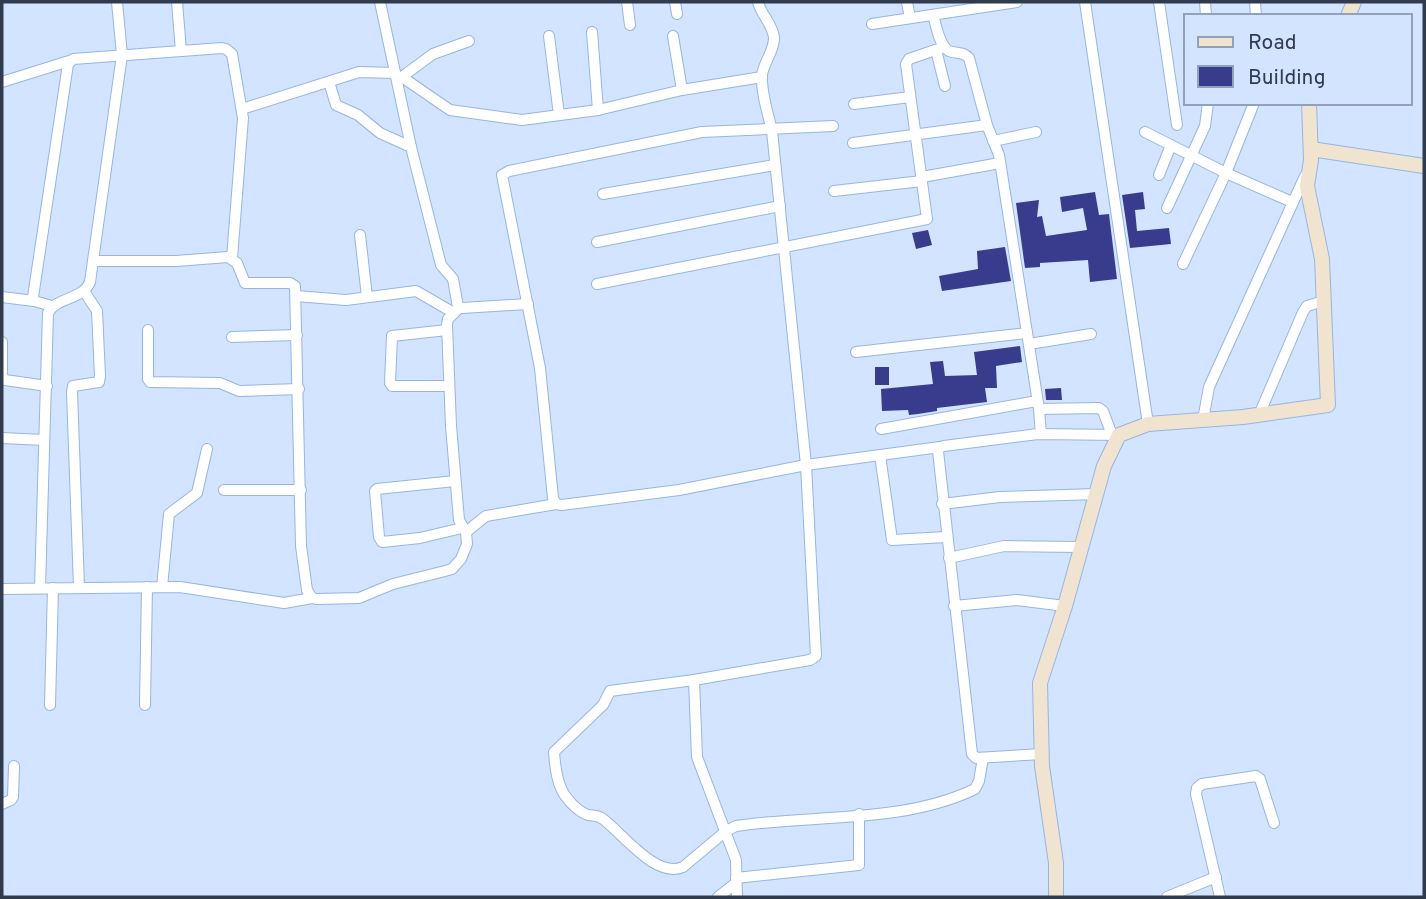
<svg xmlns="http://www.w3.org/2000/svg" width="1426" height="899" font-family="Overpass,sans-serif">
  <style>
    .building { fill: #393b8d }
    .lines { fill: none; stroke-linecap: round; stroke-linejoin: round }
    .street-casing { stroke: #98b5df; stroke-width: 12 }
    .secondary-casing { stroke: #98b5df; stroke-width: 16 }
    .street { stroke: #fff; stroke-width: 10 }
    .secondary { stroke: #f0e3cf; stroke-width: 14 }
  </style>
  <rect width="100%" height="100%" fill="#d2e4ff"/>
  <g class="building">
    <path d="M1095,192L1099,215L1109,214L1117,279L1090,282L1088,260L1040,263V267L1025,268L1016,203L1039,200L1037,217L1042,216L1046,236L1087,230L1083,208L1062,212L1060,197Z"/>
    <path d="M1143,192L1145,209L1135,210L1137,231L1169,228L1171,244L1130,248L1122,195Z"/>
    <path d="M928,230L932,245L916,249L912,233Z"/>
    <path d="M1005,247L1011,281L942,291L939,276L978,269L977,251Z"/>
    <path d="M1020,346L1022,362L996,366L997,388H985L987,402L937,408V411L918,414L909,415L908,410L882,411L881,389L933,384L930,362L943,361L945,376L977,375L974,352Z"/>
    <rect x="875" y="367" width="14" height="18"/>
    <path d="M1061,388L1062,400H1046L1045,389Z"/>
  </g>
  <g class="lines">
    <g class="street-casing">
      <g id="street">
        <path d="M177,2L181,51"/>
        <path d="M380,2L411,147L441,265L453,279L458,307L462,308L528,304"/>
        <path d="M627,2L630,25"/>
        <path d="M675,2L677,14"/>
        <path d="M907,2L910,18"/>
        <path d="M1085,2L1148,424"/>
        <path d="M1159,2L1177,125"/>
        <path d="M1205,2L1206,16"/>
        <path d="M1255,2L1256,16"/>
        <path d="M933,15C936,24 939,46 949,51C957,54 963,51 969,58L987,125L999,155L1039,409L1041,434"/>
        <path d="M872,24L1017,2"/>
        <path d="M592,32L598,110"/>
        <path d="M549,36L559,115"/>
        <path d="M673,36L682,90"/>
        <path d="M936,50L945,86"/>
        <path d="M402,77L450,110L522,120L598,110L682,90L762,77"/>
        <path d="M399,79L433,54L469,41"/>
        <path d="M2,82L69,61"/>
        <path d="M329,82L336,105L358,115L380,133L411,147"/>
        <path d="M854,104L910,97"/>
        <path d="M242,109L359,72L395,73"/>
        <path d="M833,126L702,132L509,171L502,175L540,368L553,498L556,504L562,505L679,490L806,465L940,447"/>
        <path d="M1145,132L1226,173L1292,202"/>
        <path d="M993,141L1036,132"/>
        <path d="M853,143L987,125"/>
        <path d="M1159,175L1171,145"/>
        <path d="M922,177L1000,163"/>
        <path d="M834,191L922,181"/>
        <path d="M603,194L775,165"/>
        <path d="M1167,208L1205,126L1208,103"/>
        <path d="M360,235L367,297"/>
        <path d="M597,242L780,206"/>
        <path d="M93,261H176L228,257L237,263L245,283H290L295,286L301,546L307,590L312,598L316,599L359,598L393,584L445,571L452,569L461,559L467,544L466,532L459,520L451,426L447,325L448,319L459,308"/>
        <path d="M1183,264L1226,173L1254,103"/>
        <path d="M597,284L927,219L906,64L909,59L944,47"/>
        <path d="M296,296L346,300L416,291L454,313"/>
        <path d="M2,297L34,301"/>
        <path d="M52,306L34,301L33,297L68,64L73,59L222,48L226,49L232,54L243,118L232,258"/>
        <path d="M148,330V379L150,382L220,383L239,391L299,389"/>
        <path d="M447,330L392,336L390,383L392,386H449"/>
        <path d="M232,337L297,335"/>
        <path d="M1029,344L1091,334"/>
        <path d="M856,352L1027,333"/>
        <path d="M2,372V342"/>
        <path d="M2,376L5,380L47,386"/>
        <path d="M1039,409L1099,408L1103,411L1112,435"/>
        <path d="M1259,415L1303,312L1307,306L1324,301"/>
        <path d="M1203,420L1209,387L1305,176"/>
        <path d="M881,429L1037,401"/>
        <path d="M2,438L44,440"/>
        <path d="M880,455L892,540L946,537"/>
        <path d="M455,481L377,489L375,491L379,537L382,542L420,538L462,528"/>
        <path d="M224,490H301"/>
        <path d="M942,504L1000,497L1097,494"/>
        <path d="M466,532L486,516L556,504"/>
        <path d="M949,558L1004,546L1080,547"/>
        <path d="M79,587L72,392L73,386L99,382L100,376L97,311L84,291"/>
        <path d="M162,587L169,514L197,493L207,449"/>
        <path d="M40,588L48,313C56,297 83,300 90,282L122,55L117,2"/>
        <path d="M2,589L180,587L284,603L312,598"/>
        <path d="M954,606L1017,600L1065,606"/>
        <path d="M694,680L610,691L603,705L554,752C555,766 557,787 567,798C571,804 581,813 588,815C594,816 598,815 603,819C623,834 656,879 683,867L726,831L736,826C814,814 902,824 975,789L979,781L983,758"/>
        <path d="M50,705L53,588"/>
        <path d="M145,705L147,587"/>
        <path d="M1042,754L976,758L972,754L938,451L940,447L944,446L1038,434L1119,435"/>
        <path d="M2,804L11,800L13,797L14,766"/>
        <path d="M736,878L859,865V814"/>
        <path d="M718,897L736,883"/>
        <path d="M737,897L736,860L697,757L694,680L810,660L816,656L806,465L772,131C768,113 761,93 762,75C764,61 774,52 774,38C773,24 761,15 758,2"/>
        <path d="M1167,897L1216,877"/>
        <path d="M1220,897L1196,794L1197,788L1202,784L1256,776L1260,779L1274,823"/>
      </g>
    </g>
    <g class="secondary-casing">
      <g id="secondary">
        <path d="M1348,16L1354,2"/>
        <path d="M1311,149L1424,166"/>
        <path d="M1056,897V863L1042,766L1040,683L1065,606L1104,466L1119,435L1148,424L1243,417L1328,405L1322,259L1307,186L1311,160L1309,103"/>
      </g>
    </g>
    <use href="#street" class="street"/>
    <use href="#secondary" class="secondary"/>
  </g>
  <rect width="1426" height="899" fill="none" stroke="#303c4d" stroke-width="7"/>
  <rect x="1184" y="14" width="228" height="91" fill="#d2e4ff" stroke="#91a1b8" stroke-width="2"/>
  <rect x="1198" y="37" width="35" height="10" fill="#f0e3cf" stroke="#91a1b8" stroke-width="2"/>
  <text x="1248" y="49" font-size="21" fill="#303c4d">Road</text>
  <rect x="1198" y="66" width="35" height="21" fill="#393b8d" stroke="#91a1b8" stroke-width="2"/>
  <text x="1248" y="84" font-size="21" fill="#303c4d">Building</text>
</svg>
